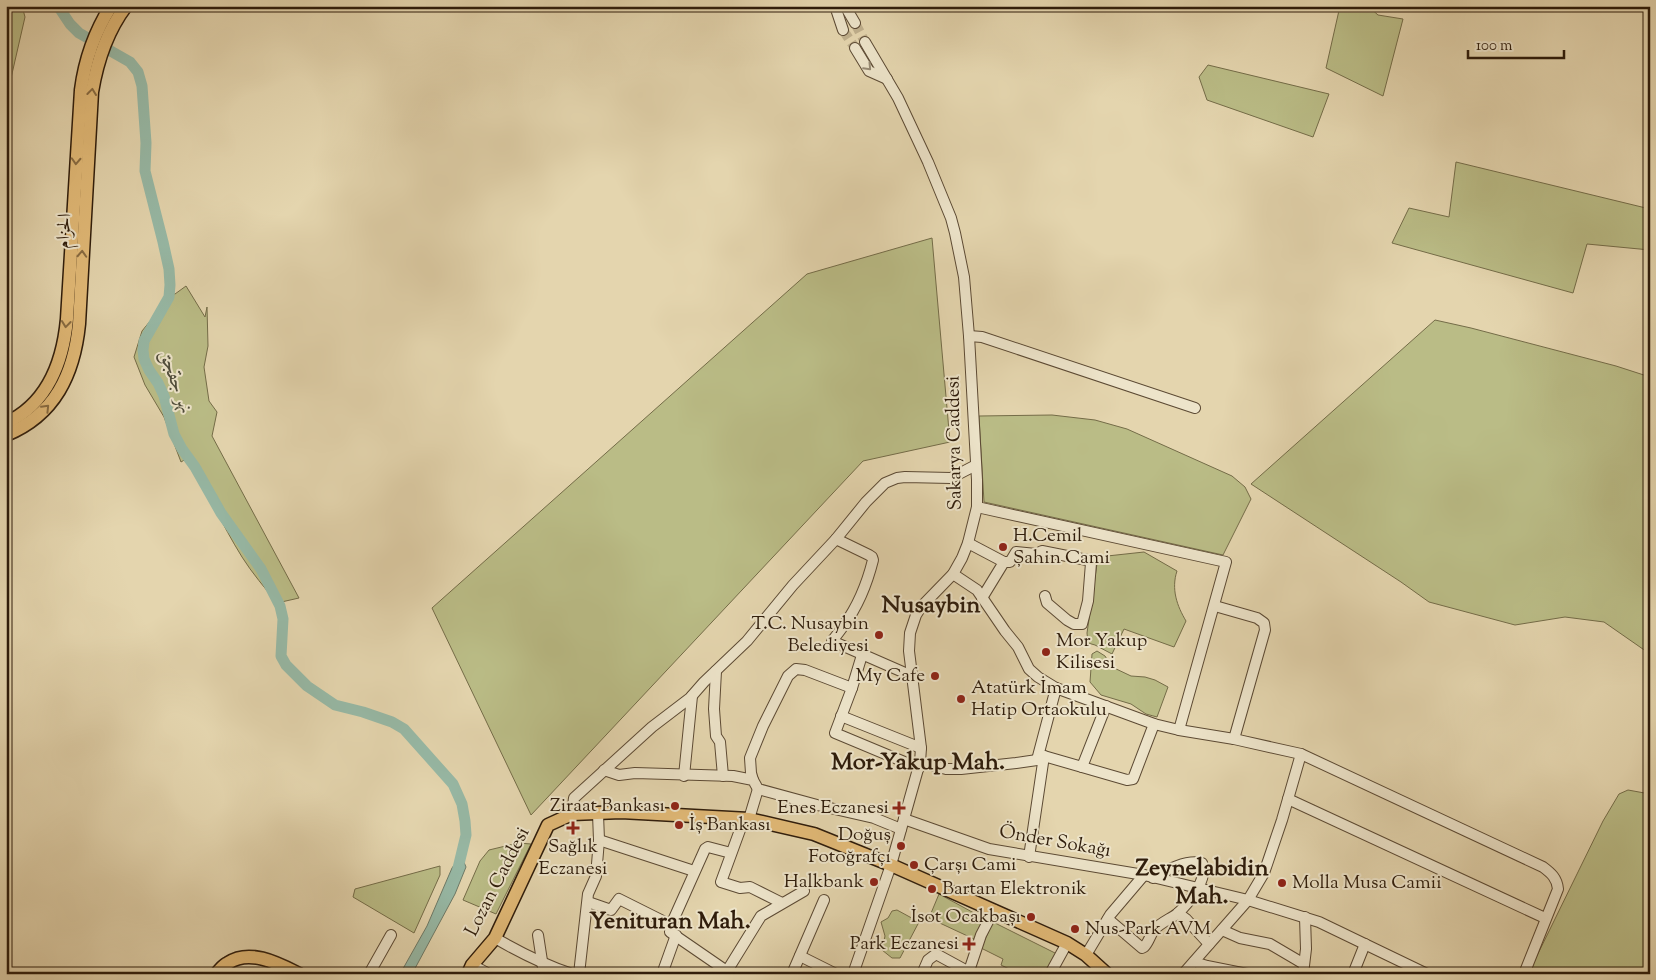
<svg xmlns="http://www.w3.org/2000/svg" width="1656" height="980" font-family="'Sorts Mill Goudy',Amiri,serif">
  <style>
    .green { fill: #babc86; stroke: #746c48 }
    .water { fill: #97b9a6; stroke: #6d7a68 }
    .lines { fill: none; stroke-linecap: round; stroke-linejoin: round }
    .river { stroke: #97b9a6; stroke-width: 11 }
    .minor-tunnel { stroke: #c0b08d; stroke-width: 10; stroke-dasharray: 10 5; stroke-linecap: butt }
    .minor-casing { stroke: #5c4a34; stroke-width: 12 }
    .major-casing { stroke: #2e1c0b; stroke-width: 15 }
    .minor { stroke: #ede4ca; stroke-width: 10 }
    .major { stroke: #e2ba77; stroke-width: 12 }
    .oneway { stroke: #978a74 }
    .oneway2 { stroke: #886b41 }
    .poi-dot { fill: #8f2418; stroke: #ede4ca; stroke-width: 2 }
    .labels { text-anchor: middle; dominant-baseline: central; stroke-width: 4; stroke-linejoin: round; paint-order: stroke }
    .street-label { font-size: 19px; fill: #2e1c0b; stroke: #ede4ca }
    .poi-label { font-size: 19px; fill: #2e1c0b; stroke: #ede4ca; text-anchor: start }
    .water-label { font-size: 20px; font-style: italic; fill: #4e4b3a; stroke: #ede4ca }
    .district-label { font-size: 24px; font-weight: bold; fill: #2e1c0b; stroke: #ede4ca }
  </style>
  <rect width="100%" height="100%" fill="#e4d5ae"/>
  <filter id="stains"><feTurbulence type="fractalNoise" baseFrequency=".004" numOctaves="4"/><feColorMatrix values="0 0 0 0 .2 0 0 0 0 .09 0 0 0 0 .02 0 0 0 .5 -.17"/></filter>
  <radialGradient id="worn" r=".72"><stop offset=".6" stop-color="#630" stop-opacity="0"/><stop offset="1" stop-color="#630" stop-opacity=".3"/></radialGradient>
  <g class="green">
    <path d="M6,6H22L25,17L6,100Z"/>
    <path d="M1340,6H1368L1378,15L1403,19L1383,96L1326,68Z"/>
    <path d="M1208,65L1329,94L1313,137L1207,100L1199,77Z"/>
    <path d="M1456,162L1650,209V250L1587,244L1573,293L1392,243L1409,208L1449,217Z"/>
    <path d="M932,238L950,442L863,461L531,815L432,608L807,274Z"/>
    <path d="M186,286L205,317L207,307L208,346L204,367L209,401L217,412L212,436L299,598L277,603C265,588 252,573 242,557C222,525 207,490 186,459L181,462L164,417L145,385L134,357L142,331L155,315L166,294H175Z"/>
    <path d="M1435,320L1471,328L1616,366L1650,377V654L1604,622L1565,617L1515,625L1429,602L1401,582L1251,484Z"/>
    <path d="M1052,415L1095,420L1127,429L1232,476L1245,487L1251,499L1223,555L984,502L979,416Z"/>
    <path d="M1144,552L1177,571C1171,589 1177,606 1186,621L1174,647L1124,629L1112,654L1095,645L1088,643L1087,633L1098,557Z"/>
    <path d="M1097,651L1105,656L1112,667L1131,676L1145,677L1155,680L1168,687L1157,717L1146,714L1131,704L1101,695L1090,682L1092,654Z"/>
    <path d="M1628,790L1650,794V974H1528L1603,821L1619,794Z"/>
    <path d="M518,843L531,844L496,914L463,900L480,861L489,850Z"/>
    <path d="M440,866V875L414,933L353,897L355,889Z"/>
    <path d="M939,894L985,919L974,939L929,918Z"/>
    <path d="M897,910L919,922L900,958H892L882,950L885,936L881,922L888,918L892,911Z"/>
    <path d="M993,922L1057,954L1046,974H1019L1001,965L1003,959L981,948Z"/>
  </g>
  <path class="water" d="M461,855L466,867L455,894L412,974H400L427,926L452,868Z"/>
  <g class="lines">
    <path class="river" d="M58,6L70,24L79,33L130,62L138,72L142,86L146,143L145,171L163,242L169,269L170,285L169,297L144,341L143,350L144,359L149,370L158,383L164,396L174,434L182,449L195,467L221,513L261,569L280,606L283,619L281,656L286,665L307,686L335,705L363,712L392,722L404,729L453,784L462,804L465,821L466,835L458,868"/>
    <g class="minor-tunnel">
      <path d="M855,23L865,42"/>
      <path d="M843,30L855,48"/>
    </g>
    <g class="minor-casing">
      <g id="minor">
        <path d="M835,6L843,30"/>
        <path d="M845,6L855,23"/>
        <path d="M855,48L869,71L887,79"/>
        <path d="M969,336L982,337L1195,408"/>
        <path d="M977,507L1226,562L1179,730"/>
        <path d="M836,539L869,555L872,557L873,560C867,584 858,606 844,625C840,631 836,636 832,641L912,676"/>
        <path d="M968,543L1004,562L982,598"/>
        <path d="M1004,562H1010L1016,552L1036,554L1042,551L1087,560L1091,563L1088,601L1082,624H1074L1067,620L1047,603L1045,596"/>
        <path d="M953,574L977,590L1005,631L1018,647L1029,669L1038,677L1056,688L1154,724L1179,730L1234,739L1301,754L1543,867C1551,873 1557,878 1558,889L1524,974"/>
        <path d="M1215,606L1257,618L1264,623L1265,630L1234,739"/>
        <path d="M862,655L852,688L835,733L919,768"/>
        <path d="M716,671L714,709L716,736L720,742L723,776"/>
        <path d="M841,716L921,748"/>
        <path d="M1037,760L1056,688"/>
        <path d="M920,762L946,769H961L1016,763L1037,760L1044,756L1127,780L1133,779L1154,724"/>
        <path d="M1082,767L1106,706"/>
        <path d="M604,770L619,775L635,773L733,776L753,780L758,789L817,805L874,818L901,829"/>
        <path d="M684,776L692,696"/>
        <path d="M753,780L751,773L750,758L763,726L788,676L796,669L805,670L852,688"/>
        <path d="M1288,799L1545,918"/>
        <path d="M572,814L574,798L652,727L690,698L704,682L747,641L793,585L836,539L866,502L885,483L897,478L905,477L951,478L976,465"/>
        <path d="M744,819L721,882L740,888L750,887L782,903"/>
        <path d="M749,819L758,789"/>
        <path d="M904,819L989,849L1144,875L1248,900L1319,922L1427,974"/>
        <path d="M599,840L694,871"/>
        <path d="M1029,857L1044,756"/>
        <path d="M588,902L611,910L619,899L671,925L670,932L731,974"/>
        <path d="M1178,913L1186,919L1209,944"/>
        <path d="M1108,919L1142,948L1144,947C1149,942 1150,935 1154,930C1160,923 1170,919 1177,914C1188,904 1209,879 1202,863C1187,859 1166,870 1153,878"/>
        <path d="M671,925L705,849L708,847L731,853"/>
        <path d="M1222,930L1240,938L1270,944L1304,964"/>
        <path d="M538,935L544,974"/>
        <path d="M495,938C519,952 545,965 572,974"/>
        <path d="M1086,955L1110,915L1144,875"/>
        <path d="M800,956L836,974"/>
        <path d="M1194,962L1207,966L1247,974"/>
        <path d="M472,965L489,974"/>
        <path d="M727,971L761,916L804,891"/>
        <path d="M369,974L391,935"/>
        <path d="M579,974L588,894L596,876L599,840L598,814"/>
        <path d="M662,974L676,935"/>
        <path d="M792,974L824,900"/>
        <path d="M853,974L891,865L920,762L921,748L909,651L910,633L916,615L921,607L953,574L962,558L968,543L977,507V480L969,336L964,277L955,233L951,218L928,162L898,98L865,42"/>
        <path d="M922,974L928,960L936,954L969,972"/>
        <path d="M968,974L981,935L994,910"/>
        <path d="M1050,974L1067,943"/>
        <path d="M1183,974L1248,900L1264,873L1282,820L1301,754"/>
        <path d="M1303,974L1306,949L1305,917"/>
        <path d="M1353,974L1365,944"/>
      </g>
    </g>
    <g class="major-casing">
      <g id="major">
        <path d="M6,423C47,404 63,362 67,319L81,90C85,59 94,33 111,6"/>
        <path d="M6,435C55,415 74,374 79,324L92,92C97,62 107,31 126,6"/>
        <path d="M216,974C220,970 223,965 228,963C250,948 279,964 299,974"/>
        <path d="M468,974L472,965L495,938L548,825L572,814L621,812L749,819L814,834L891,865L1067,943L1086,955L1107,974"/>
      </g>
    </g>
    <use href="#minor" class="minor"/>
    <use href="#major" class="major"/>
  </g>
  <defs><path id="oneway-chevron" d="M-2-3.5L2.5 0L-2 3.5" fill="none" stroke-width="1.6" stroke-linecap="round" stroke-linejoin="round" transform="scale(1.25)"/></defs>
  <use class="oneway" href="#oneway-chevron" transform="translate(868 67) rotate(47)"/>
  <g class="oneway2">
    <use href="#oneway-chevron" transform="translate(92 92) rotate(-83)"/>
    <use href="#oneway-chevron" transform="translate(76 161) rotate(93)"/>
    <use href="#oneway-chevron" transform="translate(82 254) rotate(-87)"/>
    <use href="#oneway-chevron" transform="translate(66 324) rotate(96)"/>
    <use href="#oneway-chevron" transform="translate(46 408) rotate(-46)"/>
  </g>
  <g class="poi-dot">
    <circle cx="1003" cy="547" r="5"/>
    <circle cx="879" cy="635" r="5"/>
    <circle cx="1046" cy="652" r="5"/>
    <circle cx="935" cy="676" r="5"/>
    <circle cx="961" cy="699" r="5"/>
    <circle cx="675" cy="806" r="5"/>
    <path d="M896.5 800.5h5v5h5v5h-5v5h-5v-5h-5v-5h5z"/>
    <circle cx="679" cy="825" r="5"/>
    <path d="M570.5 820.5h5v5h5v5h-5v5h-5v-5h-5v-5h5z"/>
    <circle cx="901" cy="846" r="5"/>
    <circle cx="914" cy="865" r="5"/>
    <circle cx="874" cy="882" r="5"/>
    <circle cx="1282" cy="883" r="5"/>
    <circle cx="932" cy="889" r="5"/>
    <circle cx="1031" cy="917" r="5"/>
    <circle cx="1075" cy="929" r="5"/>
    <path d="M966.5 936.5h5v5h5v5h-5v5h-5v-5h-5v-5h5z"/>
  </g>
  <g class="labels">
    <g class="street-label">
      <text transform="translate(65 231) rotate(-87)">الحزام</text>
      <text transform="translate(955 443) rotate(-91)">Sakarya Caddesi</text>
      <text transform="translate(1055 842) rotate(10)">Önder Sokağı</text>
      <text transform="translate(498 882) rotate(-63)">Lozan Caddesi</text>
    </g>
    <g class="poi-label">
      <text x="1013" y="536">H.Cemil<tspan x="1013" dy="22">Şahin Cami</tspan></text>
      <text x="869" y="624" text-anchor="end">T.C. Nusaybin<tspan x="869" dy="22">Belediyesi</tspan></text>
      <text x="1056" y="641">Mor Yakup<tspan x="1056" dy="22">Kilisesi</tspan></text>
      <text x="925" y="676" text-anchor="end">My Cafe</text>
      <text x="971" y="688">Atatürk İmam<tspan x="971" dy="22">Hatip Ortaokulu</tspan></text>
      <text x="665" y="806" text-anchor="end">Ziraat Bankası</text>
      <text x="889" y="808" text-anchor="end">Enes Eczanesi</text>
      <text x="689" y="825">İş Bankası</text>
      <text x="891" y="835" text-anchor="end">Doğuş<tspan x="891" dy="22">Fotoğrafçı</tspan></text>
      <text x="573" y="847" text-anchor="middle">Sağlık<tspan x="573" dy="22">Eczanesi</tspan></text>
      <text x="924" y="865">Çarşı Cami</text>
      <text x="864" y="882" text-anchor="end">Halkbank</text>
      <text x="1292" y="883">Molla Musa Camii</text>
      <text x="942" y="889">Bartan Elektronik</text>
      <text x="1021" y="917" text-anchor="end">İsot Ocakbaşı</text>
      <text x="1085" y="929">Nus-Park AVM</text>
      <text x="959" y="944" text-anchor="end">Park Eczanesi</text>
    </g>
    <g class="water-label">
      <text transform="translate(175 382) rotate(70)">نهر جقجق</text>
    </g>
    <g class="district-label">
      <text x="931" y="606">Nusaybin</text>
      <text x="918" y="763">Mor-Yakup Mah.</text>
      <text x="1202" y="869">Zeynelabidin<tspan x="1202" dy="28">Mah.</tspan></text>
      <text x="670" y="922">Yenituran Mah.</text>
    </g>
  </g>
  <rect width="1656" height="980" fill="none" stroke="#e4d5ae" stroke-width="25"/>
  <rect x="8" y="8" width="1641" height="965" fill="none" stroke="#2e1c0b" stroke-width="2.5"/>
  <rect x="12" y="12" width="1631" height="955" fill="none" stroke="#2e1c0b"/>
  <path d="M1468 50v8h96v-8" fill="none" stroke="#2e1c0b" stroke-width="2.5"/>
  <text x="1476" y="50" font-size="15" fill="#2e1c0b" stroke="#ede4ca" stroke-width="4" paint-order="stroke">100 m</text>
  <rect width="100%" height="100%" filter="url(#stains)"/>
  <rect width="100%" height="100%" fill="url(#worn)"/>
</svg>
